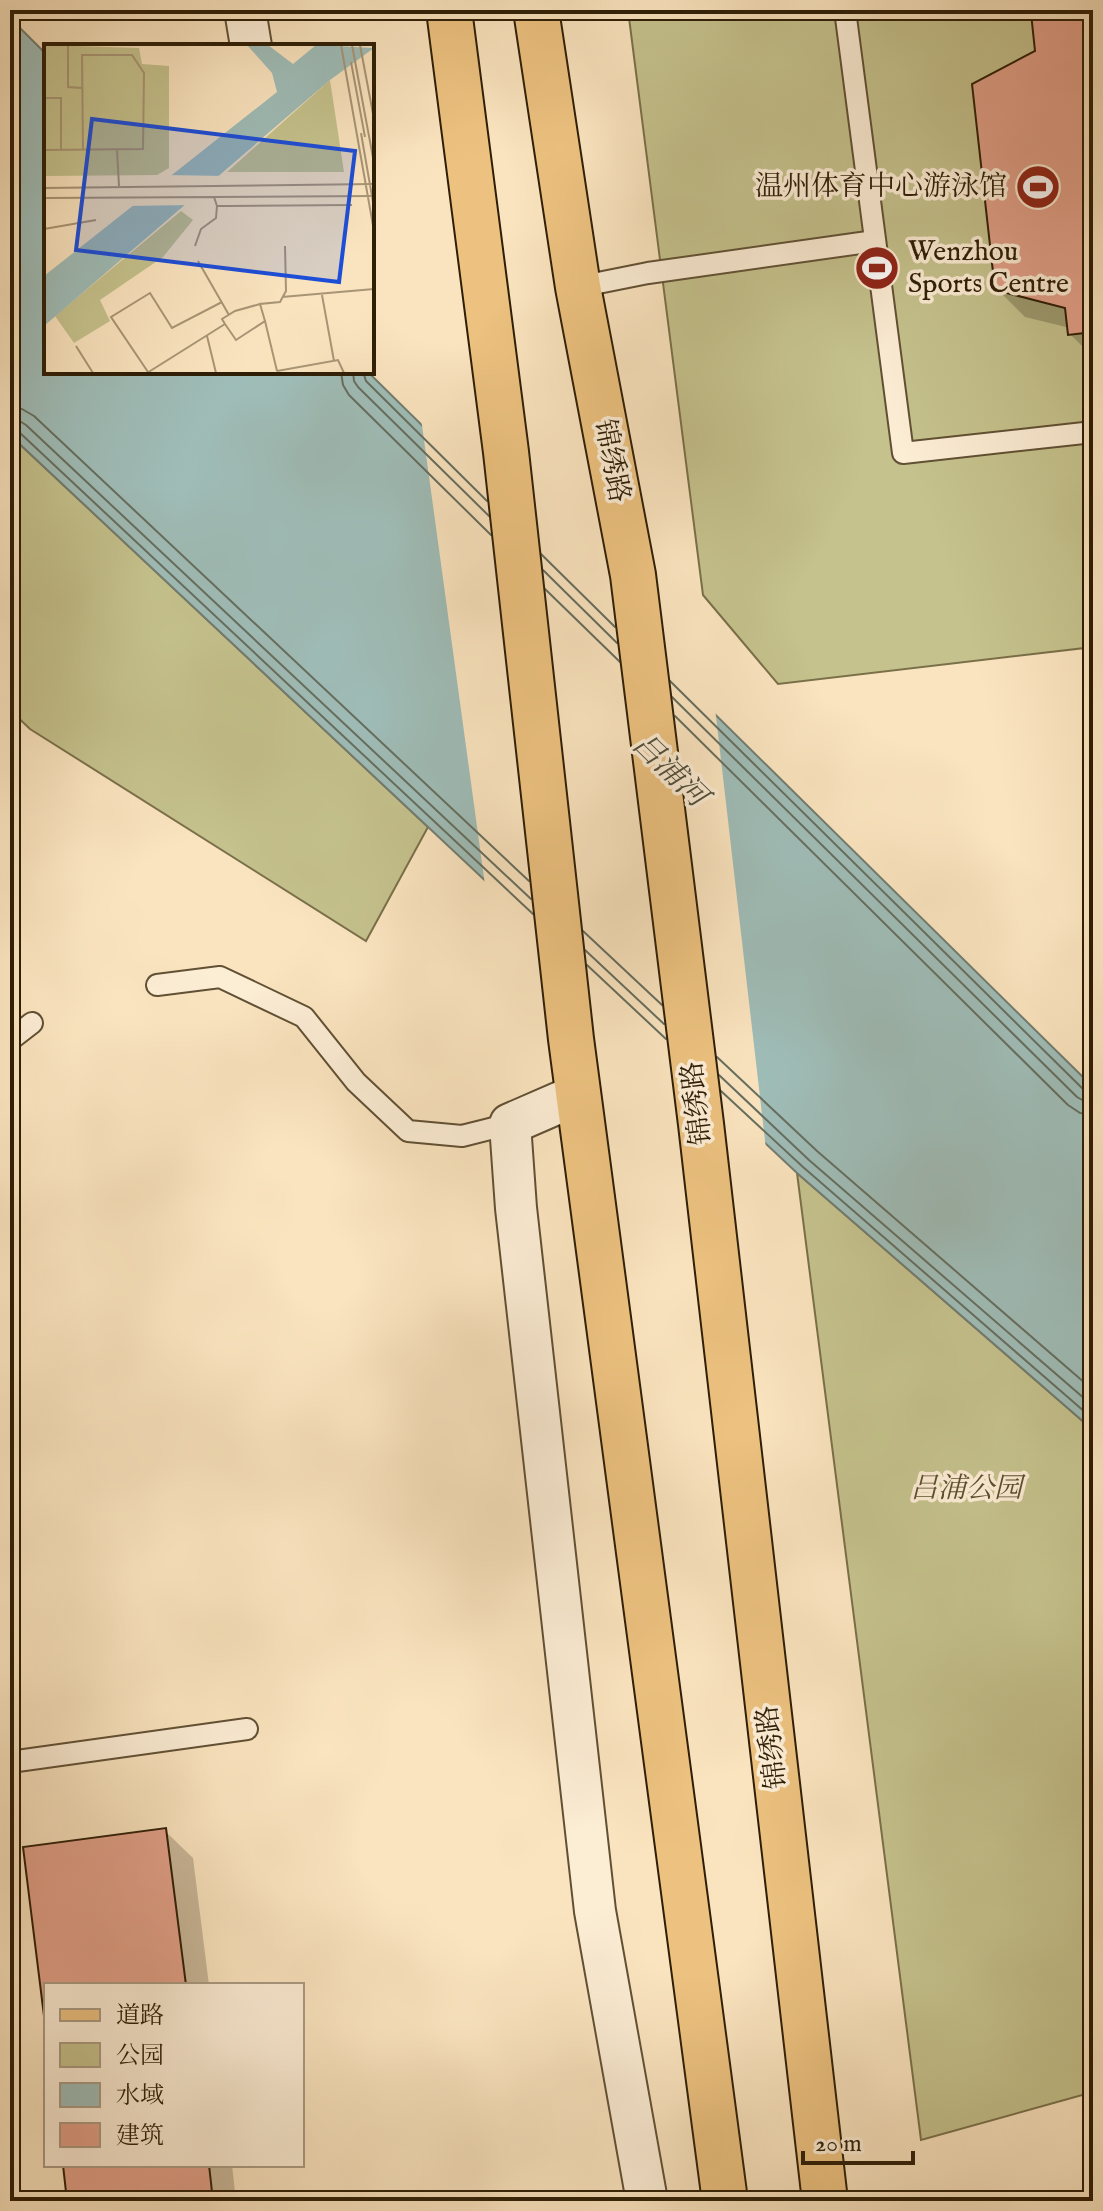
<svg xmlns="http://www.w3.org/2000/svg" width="1103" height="2211" font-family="'IM FELL English','Noto Serif SC',serif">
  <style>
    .green { fill: #c5c28d; stroke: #7a704a; stroke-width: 2 }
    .water { fill: #9fbdb8; stroke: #727d71; stroke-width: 2 }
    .pier { fill: #fae4bf }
    .shadow { fill: #0003 }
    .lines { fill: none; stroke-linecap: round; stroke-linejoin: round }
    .shore { stroke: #666e5f; stroke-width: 2 }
    .building { fill: #e2a089; stroke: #2e1e06; stroke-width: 2 }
    .lane-casing { stroke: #615034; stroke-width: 24 }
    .street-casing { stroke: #615034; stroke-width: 44 }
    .primary-casing { stroke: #2e1e06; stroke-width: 48 }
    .lane { stroke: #fcedd5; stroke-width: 20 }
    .street { stroke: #fcedd5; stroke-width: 40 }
    .primary { stroke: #edc280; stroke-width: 44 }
    .labels { text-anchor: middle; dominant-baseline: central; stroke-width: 7; stroke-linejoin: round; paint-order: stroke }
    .poi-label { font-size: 28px; fill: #2e1e06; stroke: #fcedd5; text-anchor: end }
    .street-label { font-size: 28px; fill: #2e1e06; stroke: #fcedd5 }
    .park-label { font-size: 28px; font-style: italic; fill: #5b4f2e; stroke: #fcedd5 }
    .water-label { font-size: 30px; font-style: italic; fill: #504e3b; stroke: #fcedd5 }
    .inset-road { fill: none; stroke: #a89575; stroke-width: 2 }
    .view { fill: #1d4ed8; fill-opacity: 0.15; stroke: #1d4ed8; stroke-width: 4 }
    .inset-edge { fill: none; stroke: #2e1e06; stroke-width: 4 }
  </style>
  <rect width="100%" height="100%" fill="#fae4bf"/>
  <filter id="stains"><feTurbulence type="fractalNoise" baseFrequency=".0025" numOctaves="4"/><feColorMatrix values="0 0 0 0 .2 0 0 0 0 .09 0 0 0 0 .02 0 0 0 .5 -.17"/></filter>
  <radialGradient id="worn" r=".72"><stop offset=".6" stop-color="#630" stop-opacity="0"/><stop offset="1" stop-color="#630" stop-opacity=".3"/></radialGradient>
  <g class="green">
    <path d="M628,10H1093V647L778,684L703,595Z"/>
    <path d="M10,435L428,827L366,941L30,729L10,710Z"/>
    <path d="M797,1173L1093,1430V2092L921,2140Z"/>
  </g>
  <path class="water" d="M10,18L46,54V372H368L1093,1087V1430L797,1173L10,435Z"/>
  <path class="pier" d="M421,418L715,708L766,1149L485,885Z"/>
  <g class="shadow">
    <path d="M1075,10H1093V357L1070,334V328L1025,317L997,289L1038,52Z"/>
    <path d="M165,1831L193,1858L209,1985H46V2016L25,1848Z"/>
    <path d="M65,2165H232L236,2201H69Z"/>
  </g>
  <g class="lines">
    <g class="shore">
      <path d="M341,372L343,385L349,395L491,535"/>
      <path d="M353,372L354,381L358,387L489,516"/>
      <path d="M363,372L366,381L487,501"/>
      <path d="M10,408L22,409L34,416L529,881"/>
      <path d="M10,420H18L26,425L531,899"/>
      <path d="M10,430L19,432L533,914"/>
      <path d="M541,554L615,627"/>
      <path d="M543,570L617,643"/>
      <path d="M545,589L620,662"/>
      <path d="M670,681L1084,1090L1093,1092"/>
      <path d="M672,697L1077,1097L1084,1101L1093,1102"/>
      <path d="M675,716L1068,1105L1080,1113L1093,1114"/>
      <path d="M583,931L662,1005"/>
      <path d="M585,950L664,1024"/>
      <path d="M587,965L666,1039"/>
      <path d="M717,1057L817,1151L1093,1390"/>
      <path d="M719,1075L809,1160L1093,1406"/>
      <path d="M721,1091L803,1167L1093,1419"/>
    </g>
  </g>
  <g class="building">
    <path d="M1058,10H1093V332L1068,335L1065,308L995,290L972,84L1035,51L1031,13Z"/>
    <path d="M166,1828L186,1985H46V2032L23,1847Z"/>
    <path d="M63,2165H209L213,2201H67Z"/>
  </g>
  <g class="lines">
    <g class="lane-casing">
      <g id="lane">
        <path d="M845,10L903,453L1093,432"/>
        <path d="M578,287L648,273L875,241"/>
        <path d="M157,985L220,977L304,1017L356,1082L408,1131L462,1136L510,1124"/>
        <path d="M10,1040L32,1023"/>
        <path d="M10,1762L247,1729"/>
      </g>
    </g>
    <g class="street-casing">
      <g id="street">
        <path d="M245,10L251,46"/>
        <path d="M579,1094L510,1124L516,1208L595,1911L647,2201"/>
      </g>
    </g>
    <g class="primary-casing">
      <g id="primary">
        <path d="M449,10L506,452L571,1039L725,2201"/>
        <path d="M536,10L578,287L633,575L701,1124L825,2201"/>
      </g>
    </g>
    <use href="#lane" class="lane"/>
    <use href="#street" class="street"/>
    <use href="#primary" class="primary"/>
  </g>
  <defs>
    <g id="stadium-disc" transform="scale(2.3)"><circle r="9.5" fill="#8f2418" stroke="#fcedd5"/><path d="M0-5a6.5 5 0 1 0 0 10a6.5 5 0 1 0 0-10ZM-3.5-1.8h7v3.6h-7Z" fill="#fff"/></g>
  </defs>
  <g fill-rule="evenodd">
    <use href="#stadium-disc" x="1038" y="187"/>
    <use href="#stadium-disc" x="877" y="268"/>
  </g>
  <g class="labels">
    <g class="poi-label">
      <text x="1007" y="187">温州体育中心游泳馆</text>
      <text x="908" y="252" text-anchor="start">Wenzhou<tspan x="908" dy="32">Sports Centre</tspan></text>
    </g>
    <g class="street-label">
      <text transform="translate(611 461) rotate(79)">锦绣路</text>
      <text transform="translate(698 1103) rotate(-97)">锦绣路</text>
      <text transform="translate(773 1747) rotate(-97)">锦绣路</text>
    </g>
    <g class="park-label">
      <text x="966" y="1489">吕浦公园</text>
    </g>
    <g class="water-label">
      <text transform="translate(669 771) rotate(44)">吕浦河</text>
    </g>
  </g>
  <g transform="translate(44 44)">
    <rect width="330" height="330" fill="#fae4bf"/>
    <path d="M0,1L95,4L98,20L125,22V124L113,131L0,132ZM286,36L300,128H183ZM137,167L149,176L119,213L56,256L66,277L30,299L11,272Z" fill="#c5c28d"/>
    <path d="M203,1H224L249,20L272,1L330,4L286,36L0,282V232L233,48L228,29Z" fill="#9fbdb8"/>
    <path d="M121,131L182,132L150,161L82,162Z" fill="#fae4bf"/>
    <path class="inset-road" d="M24,1V43L38,44M297,1L330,187M308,1L330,119M316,1L330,75M307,18L321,93M0,54H17V106M317,89L330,164M0,106L99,105L100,29L88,11H38L39,106M73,106L75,142M0,144L330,140M170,153L173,162H183L308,161M0,154L330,152M0,185L52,176M151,202L157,185L172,174L173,162M154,217L185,271M278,251L290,317M238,253L330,245M221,277L233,327M181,280L178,275L191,267L216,260M163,292L172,329M32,302L49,329M233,327L294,316L300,329M104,328L67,273L106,249L128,284L178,258M103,329L181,280L192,296L221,277L216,260L236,258L242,247L241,202"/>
    <path class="view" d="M48,75L311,107L295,238L32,206Z"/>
    <rect width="330" height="330" class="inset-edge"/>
  </g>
  <rect width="1103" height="2211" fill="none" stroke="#fae4bf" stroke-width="40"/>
  <rect x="12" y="12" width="1079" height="2187" fill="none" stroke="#2e1e06" stroke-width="4"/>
  <rect x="20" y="20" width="1063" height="2171" fill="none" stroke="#2e1e06" stroke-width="2"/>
  <rect x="44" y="1983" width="260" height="184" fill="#fcedd5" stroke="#aa9a82" stroke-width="2"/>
  <rect x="60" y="2009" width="40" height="12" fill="#edc280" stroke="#aa9a82" stroke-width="2"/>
  <text x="116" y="2023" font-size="24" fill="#2e1e06">道路</text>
  <rect x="60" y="2043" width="40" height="24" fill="#c5c28d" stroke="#aa9a82" stroke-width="2"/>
  <text x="116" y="2063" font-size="24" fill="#2e1e06">公园</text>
  <rect x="60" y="2083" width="40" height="24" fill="#9fbdb8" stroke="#aa9a82" stroke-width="2"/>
  <text x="116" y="2103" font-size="24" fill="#2e1e06">水域</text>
  <rect x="60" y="2123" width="40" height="24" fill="#e2a089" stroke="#aa9a82" stroke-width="2"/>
  <text x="116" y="2143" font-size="24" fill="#2e1e06">建筑</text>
  <path d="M803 2151v12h110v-12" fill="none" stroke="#2e1e06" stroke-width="4"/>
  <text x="815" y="2151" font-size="24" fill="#2e1e06" stroke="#fcedd5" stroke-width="6" paint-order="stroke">20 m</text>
  <rect width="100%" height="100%" filter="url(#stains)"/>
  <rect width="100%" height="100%" fill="url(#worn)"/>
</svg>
